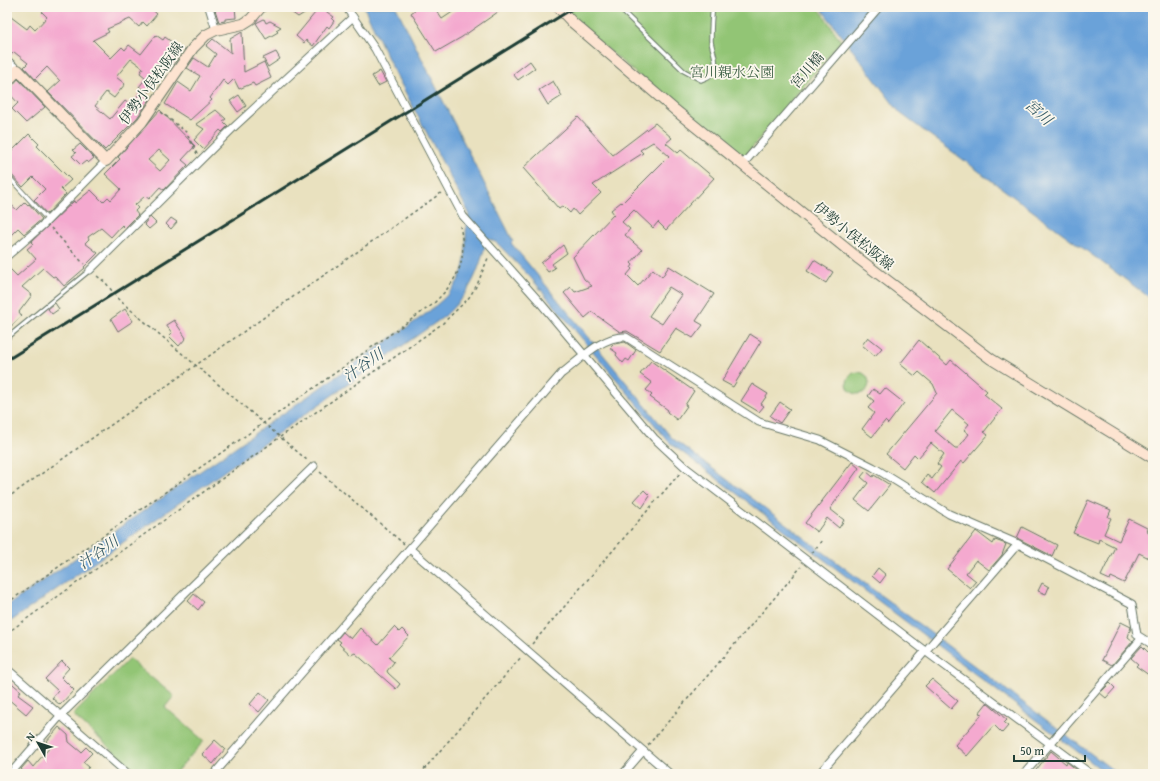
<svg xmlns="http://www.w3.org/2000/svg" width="1160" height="781" font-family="'Gentium Book Plus','Noto Serif JP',serif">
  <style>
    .green { fill: #92c575; stroke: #588154 }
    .water { fill: #6ba2d9; stroke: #457086 }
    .building { fill: #f4a9cf; fill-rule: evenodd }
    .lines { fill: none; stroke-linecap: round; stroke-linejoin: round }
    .service-casing { stroke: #667665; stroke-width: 5.5 }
    .minor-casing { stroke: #667665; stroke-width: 9 }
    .secondary-casing { stroke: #667665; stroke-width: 12 }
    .path { stroke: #667665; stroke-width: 1.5; stroke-dasharray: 3 3; stroke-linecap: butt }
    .service { stroke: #fff; stroke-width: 3.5 }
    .minor { stroke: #fff; stroke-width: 7 }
    .secondary { stroke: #fde4d1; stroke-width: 10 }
    .rail { stroke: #1f3d34; stroke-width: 3 }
    .labels { text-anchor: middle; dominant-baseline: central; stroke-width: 3.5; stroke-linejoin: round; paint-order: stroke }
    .street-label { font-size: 14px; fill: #1f3d34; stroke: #fbf7ec }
    .park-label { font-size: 14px; fill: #3c5f44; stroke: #fbf7ec }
    .water-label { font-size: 15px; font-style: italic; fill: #365b66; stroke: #fbf7ec }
  </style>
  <rect width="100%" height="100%" fill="#fbf7ec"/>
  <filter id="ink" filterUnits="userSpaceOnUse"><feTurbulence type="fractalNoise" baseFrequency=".025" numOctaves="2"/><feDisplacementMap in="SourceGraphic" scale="8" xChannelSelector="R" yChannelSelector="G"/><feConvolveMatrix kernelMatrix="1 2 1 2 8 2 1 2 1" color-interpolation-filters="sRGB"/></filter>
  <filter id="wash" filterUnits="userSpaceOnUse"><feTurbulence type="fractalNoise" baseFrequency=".012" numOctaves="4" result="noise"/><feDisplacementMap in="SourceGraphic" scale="16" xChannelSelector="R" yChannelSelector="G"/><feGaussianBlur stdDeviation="0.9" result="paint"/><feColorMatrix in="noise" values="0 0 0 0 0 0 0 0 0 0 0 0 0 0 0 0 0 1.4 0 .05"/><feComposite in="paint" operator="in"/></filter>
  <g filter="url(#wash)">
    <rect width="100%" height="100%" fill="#e9e1bf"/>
    <g class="green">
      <path d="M558,7H818L841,41L740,162Z"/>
      <circle cx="858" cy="383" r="11"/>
      <path d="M129,659L174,696L165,707L204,741L174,774H139L73,715Z"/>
    </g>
    <g class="water">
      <path d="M364,7H396L513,241L511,243L672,438L1118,774H1107L670,443L531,278L497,243L487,238C478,274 472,290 445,316L7,624V606L423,316C458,288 467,278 466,232C466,226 469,220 469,213L391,65Z"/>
      <path d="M820,7H1153V300L900,113Z"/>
    </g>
    <g id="blocks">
      <g class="building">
        <path d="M46,7H149L157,14L147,26L143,22L139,27L130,19L107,29L109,32L93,40L111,58L122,47L125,50L129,45L141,54L156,35L163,40L165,37L173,43L170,46L181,54L173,65L170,63L149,93L139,87L146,78L140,73L143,68L131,59L116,77L125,84L114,98L106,92L95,106L110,119L125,101L131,105L141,91L150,99L137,118L105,150L48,92L60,81L47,67L35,79L24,67L28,63L14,52L10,56L7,55V14L27,29L30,25L35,30L47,17L42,12Z"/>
        <path d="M214,7H235L236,18L225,19V21L219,22Z"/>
        <path d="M284,7H314L298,17Z"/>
        <path d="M320,7L334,17L332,19L334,21L329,28L327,26L313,46L306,40L304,43L296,36Z"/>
        <path d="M415,7H434L442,19L460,7H505L462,37L436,52L411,13L416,9Z"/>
        <path d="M264,19L266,23L270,21L281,27L276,30L278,32L266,39L256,23Z"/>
        <path d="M242,32L244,72L264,62L271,78L255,86L253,83L239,89L234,79L228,85L223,80L210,98L212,100L190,120L165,104L178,82L191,91L200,76L187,68L194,58L208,67L216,54L206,46L213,39L231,53L230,39Z"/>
        <path d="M276,52L280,59L268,67L263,58Z"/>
        <path d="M530,61L535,68L518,80L513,74Z"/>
        <path d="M380,71L386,82L378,86L372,76Z"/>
        <path d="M18,79L45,107L26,123L12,109L18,103L7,91V88L11,87Z"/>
        <path d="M553,81L562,96L548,105L539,90Z"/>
        <path d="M239,95L246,106L238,112L230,101Z"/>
        <path d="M160,110L195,146L182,160L188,165L164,190L160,187L149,199L145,196L135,205L138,208L135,211L138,215L125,228L122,225L111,237L101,228L88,237L89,239L85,243L98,253L84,267L85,268L64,286L55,276L53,277L43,268L22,287L32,295L19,312L22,316L7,330V266L17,276L36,259L27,249L33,244L31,242L74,201L75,203L91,190L103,202L108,197L111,200L121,189L105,174L120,159L118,157ZM159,150L170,160L160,171L148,160Z"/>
        <path d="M216,110L226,119L223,121L228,126L222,132L220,130L203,149L194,140L204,129L196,124Z"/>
        <path d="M578,117L613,155L655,123L672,138L666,143L678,153L681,150L714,178L666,230L658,222L653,228L634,210L622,222L630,229L625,235L642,250L631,263L633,265L631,268L632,269L627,275L638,286L653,269L662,277L669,266L714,294L696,321L703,325L693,338L676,328L660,351L627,331L620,332L592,312L585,318L564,293L571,287L575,292L592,286L584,279L573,257L614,214L611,210L621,202L622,203L669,156L653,142L640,150L643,153L593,185L601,193L578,215L573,209L570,213L563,206L559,209L523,168ZM669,287L682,295L662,324L649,316Z"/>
        <path d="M29,134L39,144L37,146L71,180L61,189L66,194L47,214L34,200L45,189L33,177L23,187L7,170V156Z"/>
        <path d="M80,144L94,158L88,163L86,161L81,165L72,156L76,153L73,150Z"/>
        <path d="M7,201L17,210L25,202L28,205L29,204L42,219L24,234L18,228L7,239Z"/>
        <path d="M150,217L156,223L149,229L144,224Z"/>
        <path d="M171,218L177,222L171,229L166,224Z"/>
        <path d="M563,245L567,253L552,264L555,268L548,272L541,263Z"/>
        <path d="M814,260L833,272L826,283L807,271Z"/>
        <path d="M55,303L59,309L52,314L48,309Z"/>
        <path d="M125,309L133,321L118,331L111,319Z"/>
        <path d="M174,320L186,338L179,346L169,336L172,333L166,325Z"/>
        <path d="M750,334L761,341L733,387L722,381Z"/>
        <path d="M868,337L882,348L875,356L862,345Z"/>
        <path d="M919,340L947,365L951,360L987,391L984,394L1002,409L984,432L988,435L964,463L961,461L935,493L922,482L927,475L932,479L941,467L937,464L944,454L931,443L918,458L914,454L903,468L886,454L937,393L933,384L919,372L915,376L900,364ZM952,410L969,424L964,430L969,434L958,448H955L935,431Z"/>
        <path d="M625,342L636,350L629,361L626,359L623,363L616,355L617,353L610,348L614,344Z"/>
        <path d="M651,361L694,391L685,405L687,406L677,420L667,412L668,410L650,397L652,395L646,390L652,383L640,374Z"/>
        <path d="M752,384L768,394L761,404L764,406L759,412L741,401Z"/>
        <path d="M885,388L904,403L888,424L885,421L872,437L862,429L874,413L868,408L874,401L868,396L873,389L880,394Z"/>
        <path d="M780,402L790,409L780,423L770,416Z"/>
        <path d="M852,462L859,468L830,509L844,520L839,528L827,518L817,532L805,523Z"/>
        <path d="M866,471L873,477L874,475L890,485L869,511L855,500L868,483L861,477Z"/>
        <path d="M644,490L650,496L642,508L634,501Z"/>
        <path d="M1088,500L1111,510L1108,517L1111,518L1104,534L1119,541L1129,519L1147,528L1148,533L1153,535V549L1149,558L1139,553L1124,583L1111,577L1110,580L1101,576L1115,547L1099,539L1098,543L1073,533Z"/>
        <path d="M1022,527L1057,545L1052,556L1017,538Z"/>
        <path d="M976,531L993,544L995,540L1006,544L1002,555L989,570L976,560L966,573L976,581L970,588L947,569Z"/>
        <path d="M878,568L886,575L880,583L872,576Z"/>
        <path d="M1042,583L1049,587L1046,594L1038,591Z"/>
        <path d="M194,594L204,602L198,610L188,601Z"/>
        <path d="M1121,622L1131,627L1128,637L1133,641L1112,665L1102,660Z"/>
        <path d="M394,627L399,632L402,629L409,636L389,658L394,662L387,671L388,673L400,684L396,689L355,653L351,655L339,644L341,642L337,639L343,632L351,639L360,628L378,645Z"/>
        <path d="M1142,646L1148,652L1153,650V678L1136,666L1138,664L1131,658Z"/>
        <path d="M62,661L69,668L61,677L74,690L60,705L52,698L58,691L45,679Z"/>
        <path d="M7,679L21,691L18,695L33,706L26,714L7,698Z"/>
        <path d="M932,679L958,701L951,709L925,686Z"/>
        <path d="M1110,683L1115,688L1106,698L1100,693Z"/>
        <path d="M260,692L269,700L259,712L250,704Z"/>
        <path d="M987,703L1007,720L1004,723L1008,726L1002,733L994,725L967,756L955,745L982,714L979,713Z"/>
        <path d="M59,727L68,735L69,742L81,752L86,747L92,753L83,762L89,767L83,774H26L21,769L28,761L33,767L51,746L46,742Z"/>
        <path d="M215,740L225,749L213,764L202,754Z"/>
        <path d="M1051,751L1066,764L1067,762L1082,774H1033Z"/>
      </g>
    </g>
  </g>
  <g filter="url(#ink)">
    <use href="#blocks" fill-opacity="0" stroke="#667665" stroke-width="1"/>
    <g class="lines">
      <g class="service-casing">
        <g id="service">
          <path d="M618,7L684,71L701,80C705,78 711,77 713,72C719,62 712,51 711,41C711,29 711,19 713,7"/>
          <path d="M7,175L48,220"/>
          <path d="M7,338L90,270"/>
        </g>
      </g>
      <g class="minor-casing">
        <g id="minor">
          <path d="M209,7L216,30"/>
          <path d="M346,7L375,49L463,216L538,300L654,438L685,467L925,651L1091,774"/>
          <path d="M7,60L18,70"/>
          <path d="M743,164L879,7"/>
          <path d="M7,256L44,224L106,161"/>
          <path d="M90,270L234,127L353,17"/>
          <path d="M410,549L670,774"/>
          <path d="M7,669L128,774"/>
          <path d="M10,774L61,715L314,466"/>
          <path d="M214,774L561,374C579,361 602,335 626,337L759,422L820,440L873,467L949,514L1018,544L1132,604L1137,635L1153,645"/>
          <path d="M623,774L643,751"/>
          <path d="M819,774L1018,544"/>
          <path d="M1024,774L1141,639"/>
        </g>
      </g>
      <g class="secondary-casing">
        <g id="secondary">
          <path d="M558,7L572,22L675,110L859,259L991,359L1153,458"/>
          <path d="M7,82L18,70L106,161L142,122L193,48L206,35L216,30L243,24L251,19L261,7"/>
        </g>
      </g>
      <g class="path">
        <path d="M161,112L186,132L197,154"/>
        <path d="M51,228L84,264"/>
        <path d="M97,276L106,283L118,299L307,460"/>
        <path d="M320,472L404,544"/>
        <path d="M7,498L441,193"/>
        <path d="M812,553L823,539"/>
        <path d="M7,603L432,305C458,280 468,262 460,226"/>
        <path d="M7,633L273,442L442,324L468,299L477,285L488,258"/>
        <path d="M532,644L680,473"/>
        <path d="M648,745L801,567"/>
        <path d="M420,774L522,656"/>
      </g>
      <use href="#service" class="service"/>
      <use href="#minor" class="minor"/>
      <use href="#secondary" class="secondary"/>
      <path class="rail" d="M7,360L575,7"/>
    </g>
  </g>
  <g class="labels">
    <g class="street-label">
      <text transform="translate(807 70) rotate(-49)">宮川橋</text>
      <text transform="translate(151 83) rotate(-54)">伊勢小俣松阪線</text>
      <text transform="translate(854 236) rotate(39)">伊勢小俣松阪線</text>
    </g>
    <g class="park-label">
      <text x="732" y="72">宮川親水公園</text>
    </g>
    <g class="water-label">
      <text transform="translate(1039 112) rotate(42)">宮川</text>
      <text transform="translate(363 365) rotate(-35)">汁谷川</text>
      <text transform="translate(98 552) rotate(-35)">汁谷川</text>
    </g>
  </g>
  <rect width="1160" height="781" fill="none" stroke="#fbf7ec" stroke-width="24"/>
  <g transform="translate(38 743) rotate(309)" stroke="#fbf7ec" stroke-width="3" paint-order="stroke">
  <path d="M0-3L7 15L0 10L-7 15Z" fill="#1f3d34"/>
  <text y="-6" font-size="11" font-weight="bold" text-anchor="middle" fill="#1f3d34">N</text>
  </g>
  <path d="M1014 755v6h71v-6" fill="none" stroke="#1f3d34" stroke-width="2"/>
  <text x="1020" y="755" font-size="12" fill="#1f3d34" stroke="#fbf7ec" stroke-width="3" paint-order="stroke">50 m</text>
</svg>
